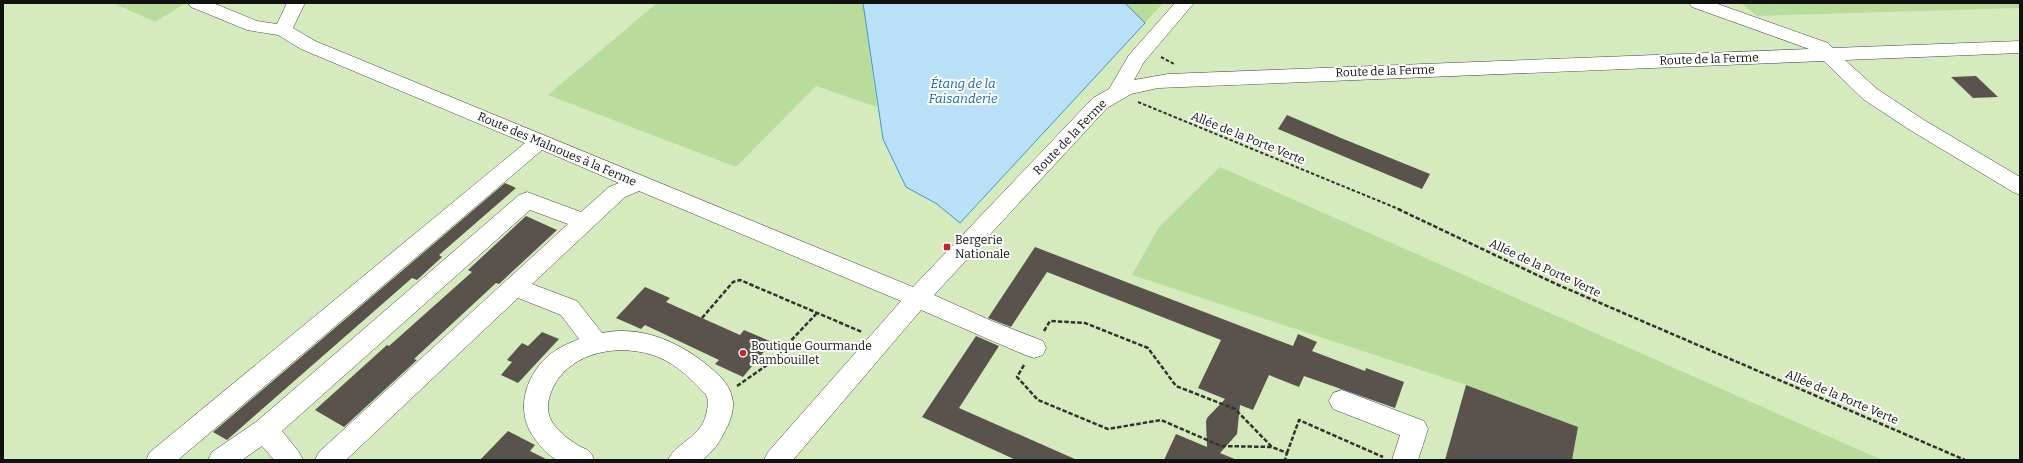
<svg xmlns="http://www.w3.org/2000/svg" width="2023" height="463" font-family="Bitter,serif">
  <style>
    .green { fill: #d5ebbd }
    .forest { fill: #b9dc9c }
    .water { fill: #b9e0f7; stroke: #3f96cf }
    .building { fill: #5a524d }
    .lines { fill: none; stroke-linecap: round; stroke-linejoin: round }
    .minor-casing { stroke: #444; stroke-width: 1 }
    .path-far1 { stroke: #333; stroke-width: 2; stroke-dasharray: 3.5 2; stroke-linecap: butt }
    .path { stroke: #333; stroke-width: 2.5; stroke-dasharray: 4.5 2; stroke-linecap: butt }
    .minor { fill: #fff; fill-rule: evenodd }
    .poi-dot { fill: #c4262e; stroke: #fff; stroke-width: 1.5 }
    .labels { text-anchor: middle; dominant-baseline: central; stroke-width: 4; stroke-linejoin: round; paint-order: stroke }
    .street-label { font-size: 12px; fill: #111; stroke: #fff }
    .poi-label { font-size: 12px; fill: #111; stroke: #fff; text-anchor: start }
    .water-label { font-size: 13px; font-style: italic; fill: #1768a6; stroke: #fff }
  </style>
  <rect width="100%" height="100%" fill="#fffdf5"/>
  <rect class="green" x="3" y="3" width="2017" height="457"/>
  <g class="forest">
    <path d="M113,3H186L155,22Z"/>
    <path d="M657,3H863L877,107L816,86L736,167L548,95Z"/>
    <path d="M1125,3H1163L1145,23Z"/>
    <path d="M1741,3H2020V8L1757,16Z"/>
    <path d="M1220,167L1882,460H1572L1578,427L1466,385L1132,275L1159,227Z"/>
  </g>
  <path class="water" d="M863,3H1125L1145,23L960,223L937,204L906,187L883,139Z"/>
  <g class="building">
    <path d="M1976,76L1998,97L1973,98L1951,77Z"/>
    <path d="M1287,115L1341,138L1430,174L1422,189L1278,129Z"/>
    <path d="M505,183L516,188L439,255L442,257L417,280L412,278L227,440L213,432Z"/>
    <path d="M526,216L557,230L499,284L496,283L414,359L417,360L344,427L315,410L387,345L389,346L472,272L468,270Z"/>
    <path d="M1035,247L1293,346L1298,334L1317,342L1312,351L1365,371L1366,368L1404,382L1395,408L1304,376L1299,387L1269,375L1253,410L1240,405L1237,434L1220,453L1237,460H1164L1176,434L1207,447L1206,422L1207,418L1225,399L1198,388L1221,340L1047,272L1011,327L988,318Z"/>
    <path d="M645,287L670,298L666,302L740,335L744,330L772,342L743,377L715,364L719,360L645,325L641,329L616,318Z"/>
    <path d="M542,332L559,339L518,383L501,375L512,362L507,360L522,343L528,346Z"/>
    <path d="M976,336L999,346L959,408L1077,460H1016L922,417Z"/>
    <path d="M1466,385L1578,427L1572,460H1445Z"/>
    <path d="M508,431L535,445L530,451L548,460H480Z"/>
  </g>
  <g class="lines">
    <g class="minor-casing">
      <g id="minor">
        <path d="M188,3H213L257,21L277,24L287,3H305L293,28L315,41L913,287L1093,98L1109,89L1129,55L1175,3H1194L1144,62L1134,80L1168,74L1809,49L1692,7L1689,3H1715L1828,43L1833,48L2020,41V53L1845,60L1877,89L1924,120L2020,177V195L2013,192L1910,130L1863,99L1824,61L1158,88L1131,94L1107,108L934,295L992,321L1043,341L1046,348L1043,355L1034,358L1025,355L921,310L793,460H764L768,452L901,301L639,191L625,197L532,284L577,301L602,333C640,325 677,341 706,364C717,373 729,383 732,397C735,407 731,420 726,429C720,442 713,452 702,460H668C678,440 703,438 707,410C708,405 709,400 706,395C694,381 676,364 658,357C625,344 580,349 558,379C552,388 547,400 548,410C550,427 567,438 579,446C582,448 588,449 590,452C592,454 593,458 594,460C585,460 565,463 557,460C549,456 540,446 535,439C515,413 524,378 547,357C557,348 567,344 579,339L561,315L518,298L346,460H315L319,452L568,224L530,210L282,431L299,452L303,460H274L262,446L242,460H208L212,452L256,422L519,195L527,192L581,212L609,187L619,183L542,150L178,460H146L150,452L525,143L301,49L278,35L247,30L191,7Z"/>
        <path d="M1342,390L1424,421L1428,429L1418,460H1392L1400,435L1333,409L1329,401L1333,393Z"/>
      </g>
    </g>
    <g class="path-far1">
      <path d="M1161,57L1174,64"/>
      <path d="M1138,102L1401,210"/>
    </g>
    <g class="path">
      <path d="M1398,209L1556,284L1965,460"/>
      <path d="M702,318L733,282L740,280L862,332"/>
      <path d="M1044,331L1050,321L1085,323L1148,348L1176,386L1235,409L1272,447"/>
      <path d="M1024,365L1017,377L1038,400L1108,429L1161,420L1221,446L1272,447L1287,453L1285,460"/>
      <path d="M737,386L770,363L817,313"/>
      <path d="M1287,453L1299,420L1383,457"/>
    </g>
    <use href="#minor" class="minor"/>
  </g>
  <g class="poi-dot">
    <rect x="943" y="243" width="8" height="8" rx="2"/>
    <circle cx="743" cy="353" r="4"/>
  </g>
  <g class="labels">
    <g class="street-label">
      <text transform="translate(1709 59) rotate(-2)">Route de la Ferme</text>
      <text transform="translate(1385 71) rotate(-2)">Route de la Ferme</text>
      <text transform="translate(1070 137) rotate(-46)">Route de la Ferme</text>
      <text transform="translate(1248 138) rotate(22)">Allée de la Porte Verte</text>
      <text transform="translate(557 149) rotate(23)">Route des Malnoues à la Ferme</text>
      <text transform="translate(1545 268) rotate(25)">Allée de la Porte Verte</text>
      <text transform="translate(1842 397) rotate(23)">Allée de la Porte Verte</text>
    </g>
    <g class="poi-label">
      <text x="955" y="240">Bergerie<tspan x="955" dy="14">Nationale</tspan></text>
      <text x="751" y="346">Boutique Gourmande<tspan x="751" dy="14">Rambouillet</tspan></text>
    </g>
    <g class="water-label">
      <text x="963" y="83">Étang de la<tspan x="963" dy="15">Faisanderie</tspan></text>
    </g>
  </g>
  <rect width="2023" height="463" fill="none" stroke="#111111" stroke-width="8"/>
</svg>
